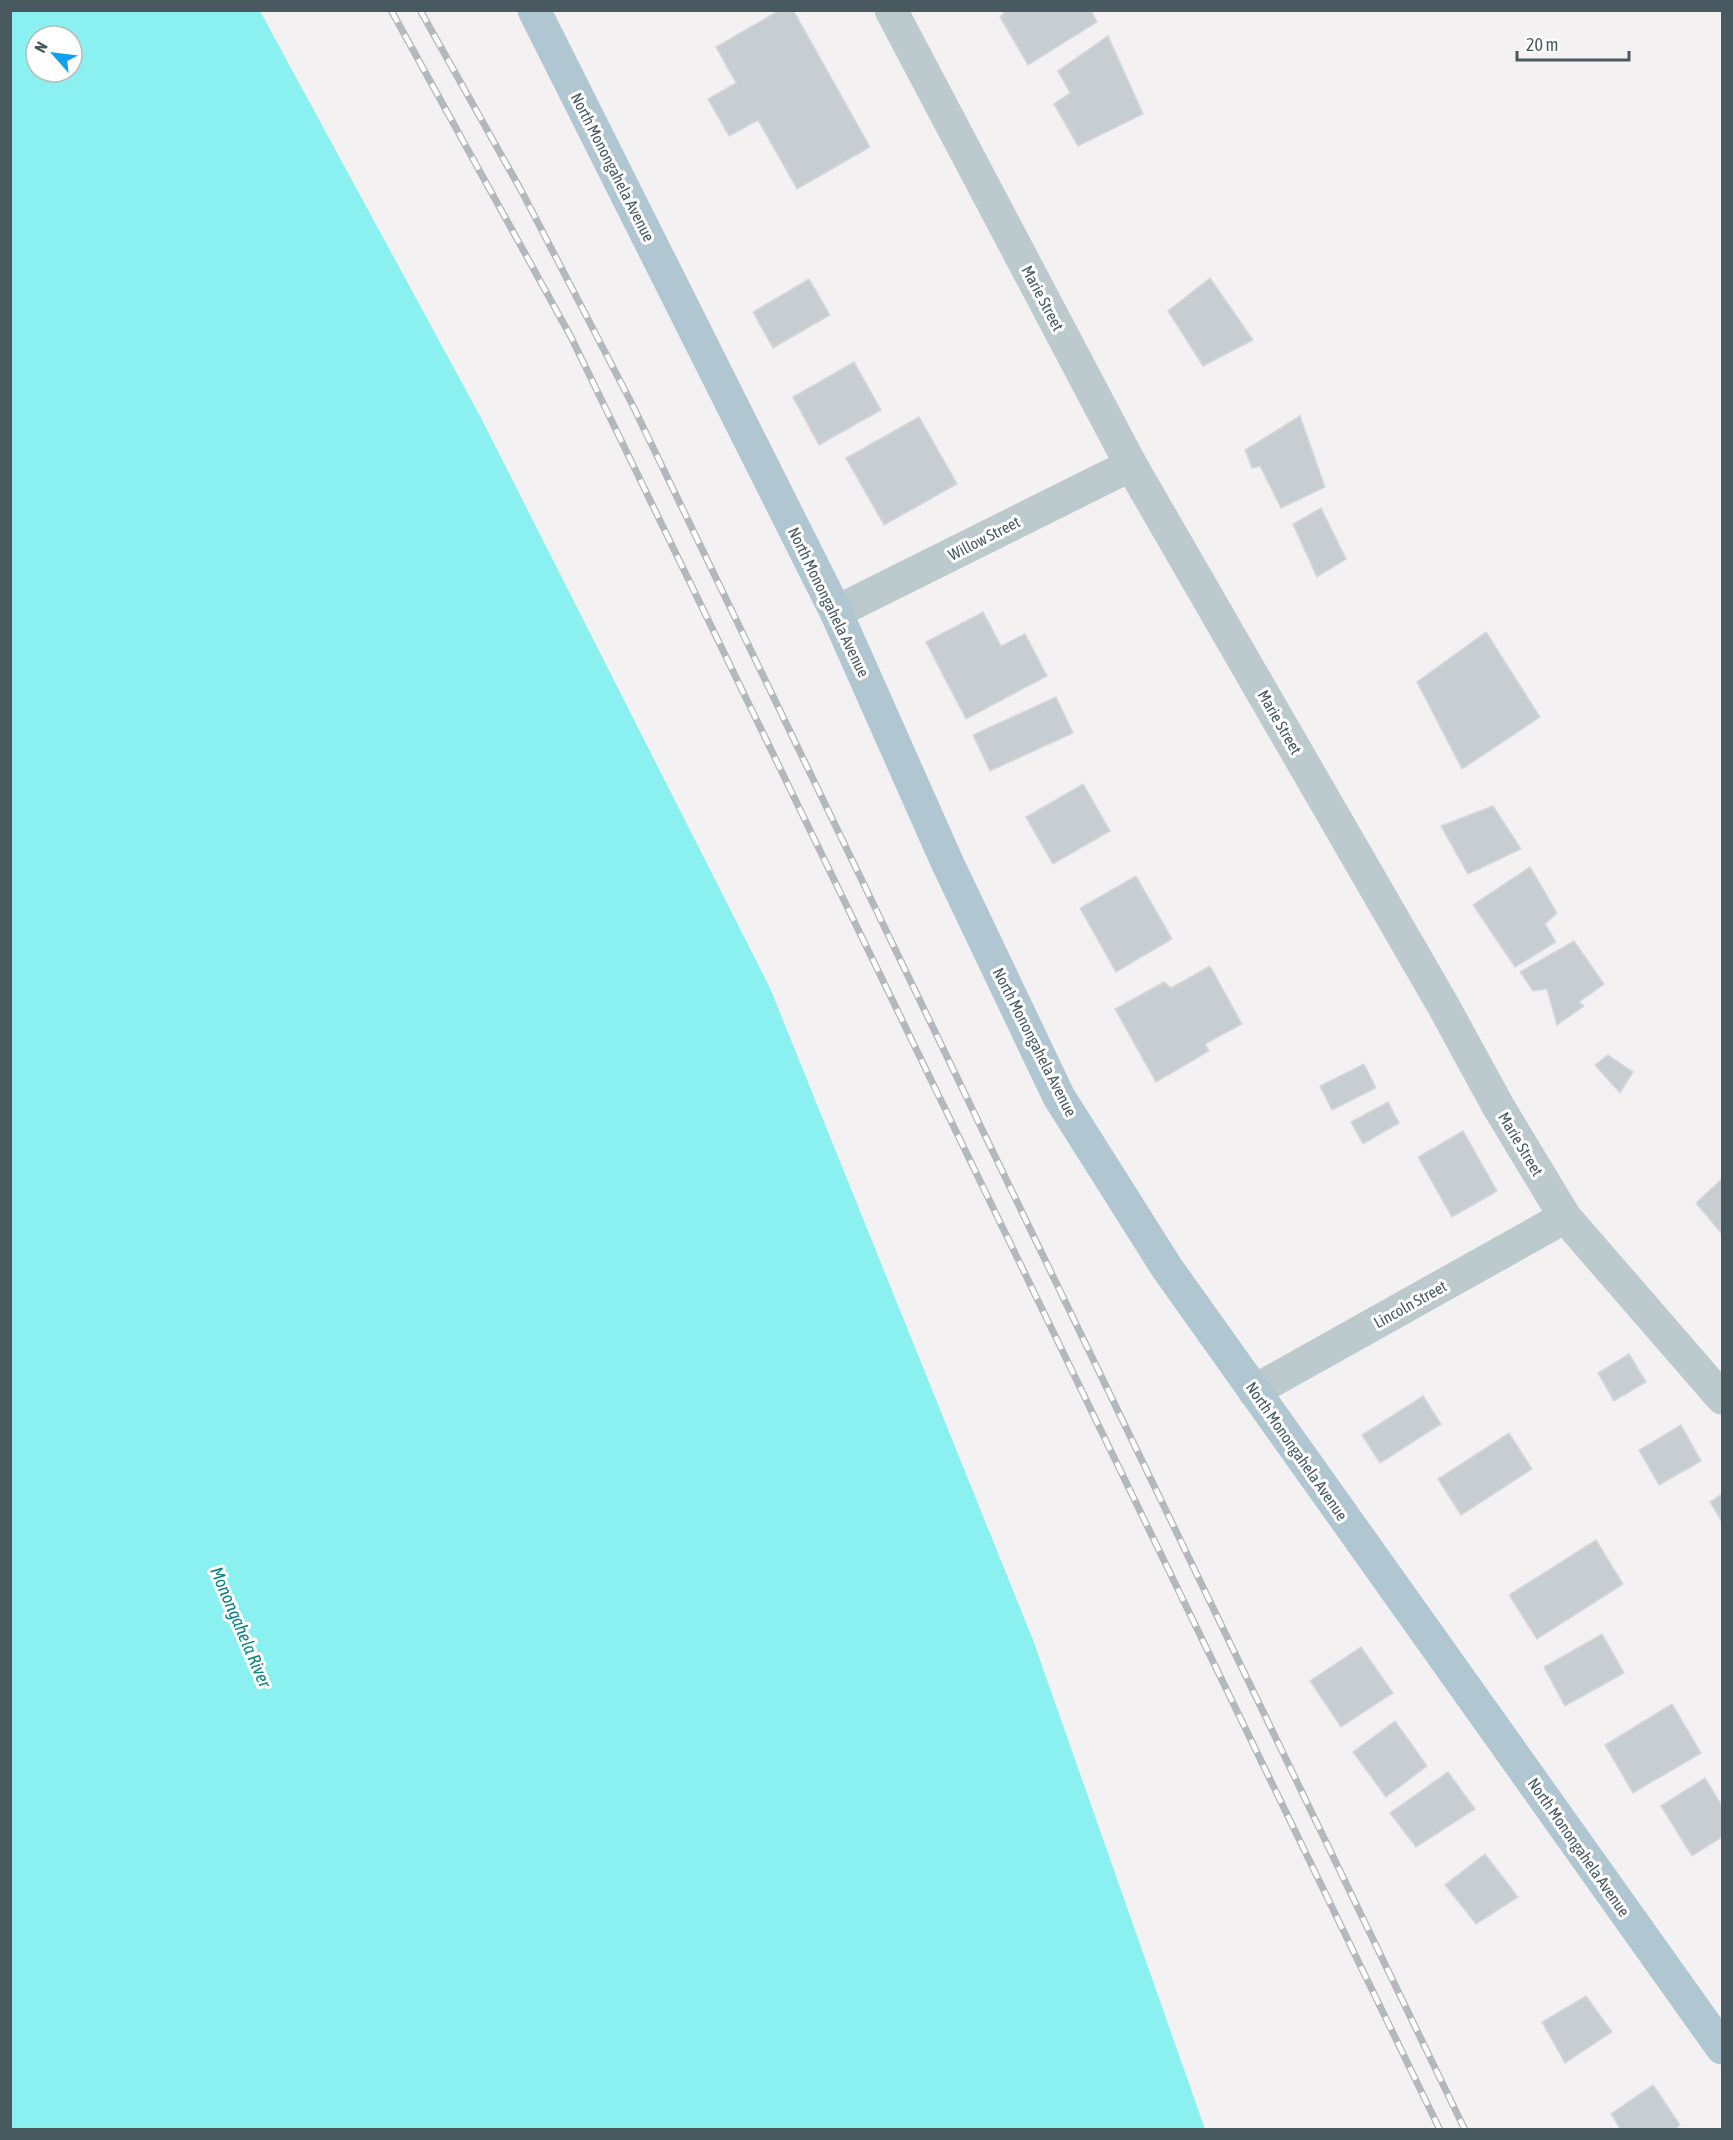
<svg xmlns="http://www.w3.org/2000/svg" width="1733" height="2140" font-family="'Asap Condensed',sans-serif">
  <style>
    .water { fill: #8af0f0; fill-rule: evenodd }
    .building { fill: #c8cdd1; stroke: #d5d9dd; stroke-width: 1.5 }
    .lines { fill: none; stroke-linecap: round; stroke-linejoin: round }
    .minor { stroke: #bccace; stroke-width: 33 }
    .major { stroke: #b0c7d1; stroke-width: 33 }
    .rail-casing { stroke: #b3b8bc; stroke-width: 7 }
    .rail { stroke: #fff; stroke-width: 4.5; stroke-dasharray: 14; stroke-linecap: butt }
    .labels { text-anchor: middle; dominant-baseline: central; stroke-width: 6; stroke-linejoin: round; paint-order: stroke }
    .street-label { font-size: 16px; fill: #485a60; stroke: #fff }
    .water-label { font-size: 18px; font-style: italic; fill: #098383; stroke: #fff }
  </style>
  <rect width="100%" height="100%" fill="#f4f1f2"/>
  <path class="water" d="M11,10L260,11L480,416L770,988L1033,1640L1205,2129H11ZM36,36H72V72H36Z"/>
  <g class="building">
    <path d="M780,10H793L870,147L797,189L758,120L729,136L708,99L736,83L716,47Z"/>
    <path d="M1006,10H1091L1097,22L1028,65L1000,17Z"/>
    <path d="M1108,36L1143,114L1078,146L1054,104L1070,93L1058,71Z"/>
    <path d="M1210,278L1253,340L1203,366L1168,311Z"/>
    <path d="M809,279L830,315L773,348L753,312Z"/>
    <path d="M854,362L881,410L819,445L793,397Z"/>
    <path d="M1300,416L1325,487L1281,508L1260,466L1252,468L1245,450Z"/>
    <path d="M919,417L957,484L884,525L846,458Z"/>
    <path d="M1321,508L1346,559L1317,577L1293,524Z"/>
    <path d="M983,612L1001,646L1025,634L1047,676L966,719L926,642Z"/>
    <path d="M1486,632L1540,717L1462,769L1417,682Z"/>
    <path d="M1056,697L1073,733L990,771L973,735Z"/>
    <path d="M1083,784L1110,831L1053,864L1026,817Z"/>
    <path d="M1493,806L1521,849L1468,874L1441,826Z"/>
    <path d="M1530,867L1557,913L1545,924L1556,942L1515,967L1473,905Z"/>
    <path d="M1136,876L1172,939L1116,972L1080,908Z"/>
    <path d="M1574,941L1604,984L1579,1002L1584,1006L1557,1025L1547,989L1533,991L1520,972Z"/>
    <path d="M1210,966L1242,1024L1205,1044L1209,1051L1156,1082L1115,1009L1164,982L1171,988Z"/>
    <path d="M1608,1055L1633,1072L1620,1093L1595,1065Z"/>
    <path d="M1364,1064L1376,1088L1332,1110L1320,1086Z"/>
    <path d="M1388,1102L1399,1123L1363,1144L1351,1122Z"/>
    <path d="M1463,1131L1497,1191L1452,1217L1418,1157Z"/>
    <path d="M1722,1179V1234L1696,1203Z"/>
    <path d="M1629,1354L1646,1382L1614,1401L1598,1373Z"/>
    <path d="M1423,1396L1441,1424L1380,1463L1362,1435Z"/>
    <path d="M1681,1425L1701,1461L1659,1485L1639,1450Z"/>
    <path d="M1509,1433L1532,1469L1461,1515L1438,1479Z"/>
    <path d="M1722,1494V1522L1710,1502Z"/>
    <path d="M1596,1540L1623,1584L1537,1639L1509,1595Z"/>
    <path d="M1602,1634L1624,1673L1565,1706L1544,1667Z"/>
    <path d="M1361,1647L1393,1693L1341,1727L1310,1681Z"/>
    <path d="M1672,1704L1701,1753L1633,1793L1605,1745Z"/>
    <path d="M1395,1721L1427,1766L1386,1797L1353,1752Z"/>
    <path d="M1448,1772L1475,1809L1416,1847L1390,1813Z"/>
    <path d="M1705,1778L1722,1806V1837L1692,1856L1661,1806Z"/>
    <path d="M1485,1854L1518,1897L1476,1924L1445,1885Z"/>
    <path d="M1586,1996L1612,2032L1565,2063L1542,2022Z"/>
    <path d="M1653,2085L1680,2125L1673,2130H1621L1611,2114Z"/>
  </g>
  <g class="lines">
    <g class="minor">
      <path d="M891,10L1131,465L1444,1007L1498,1106L1565,1217L1722,1398"/>
      <path d="M836,612L1131,465"/>
      <path d="M1254,1391L1565,1217"/>
    </g>
    <path class="major" d="M534,10L836,612L947,862L1059,1097L1167,1268L1722,2048"/>
    <g class="rail-casing">
      <g id="rail">
        <path d="M391,10L571,337L1440,2130"/>
        <path d="M420,10L522,192L632,404L1465,2130"/>
      </g>
    </g>
    <use href="#rail" class="rail"/>
  </g>
  <g class="labels">
    <g class="street-label">
      <text transform="translate(613 167) rotate(63)">North Monongahela Avenue</text>
      <text transform="translate(1043 298) rotate(62)">Marie Street</text>
      <text transform="translate(984 538) rotate(-27)">Willow Street</text>
      <text transform="translate(829 602) rotate(64)">North Monongahela Avenue</text>
      <text transform="translate(1280 722) rotate(60)">Marie Street</text>
      <text transform="translate(1035 1042) rotate(63)">North Monongahela Avenue</text>
      <text transform="translate(1521 1144) rotate(59)">Marie Street</text>
      <text transform="translate(1410 1304) rotate(-29)">Lincoln Street</text>
      <text transform="translate(1297 1451) rotate(55)">North Monongahela Avenue</text>
      <text transform="translate(1579 1847) rotate(55)">North Monongahela Avenue</text>
    </g>
    <g class="water-label">
      <text transform="translate(241 1627) rotate(67)">Monongahela River</text>
    </g>
  </g>
  <rect width="1733" height="2140" fill="none" stroke="#485a60" stroke-width="24"/>
  <g transform="translate(54 54) rotate(298)"><circle r="28" fill="#ffffff" stroke="#b6bdbf" stroke-width="1.5"/>
  <path d="M0-4.5L10 22L0 15L-10 22Z" fill="#11a0ed"/>
  <text y="-9" font-size="16" font-weight="bold" text-anchor="middle" fill="#485a60">N</text>
  </g>
  <path d="M1517 51v9h112v-9" fill="none" stroke="#485a60" stroke-width="3"/>
  <text x="1526" y="51" font-size="18" fill="#485a60" stroke="#ffffff" stroke-width="4.5" paint-order="stroke">20 m</text>
</svg>
